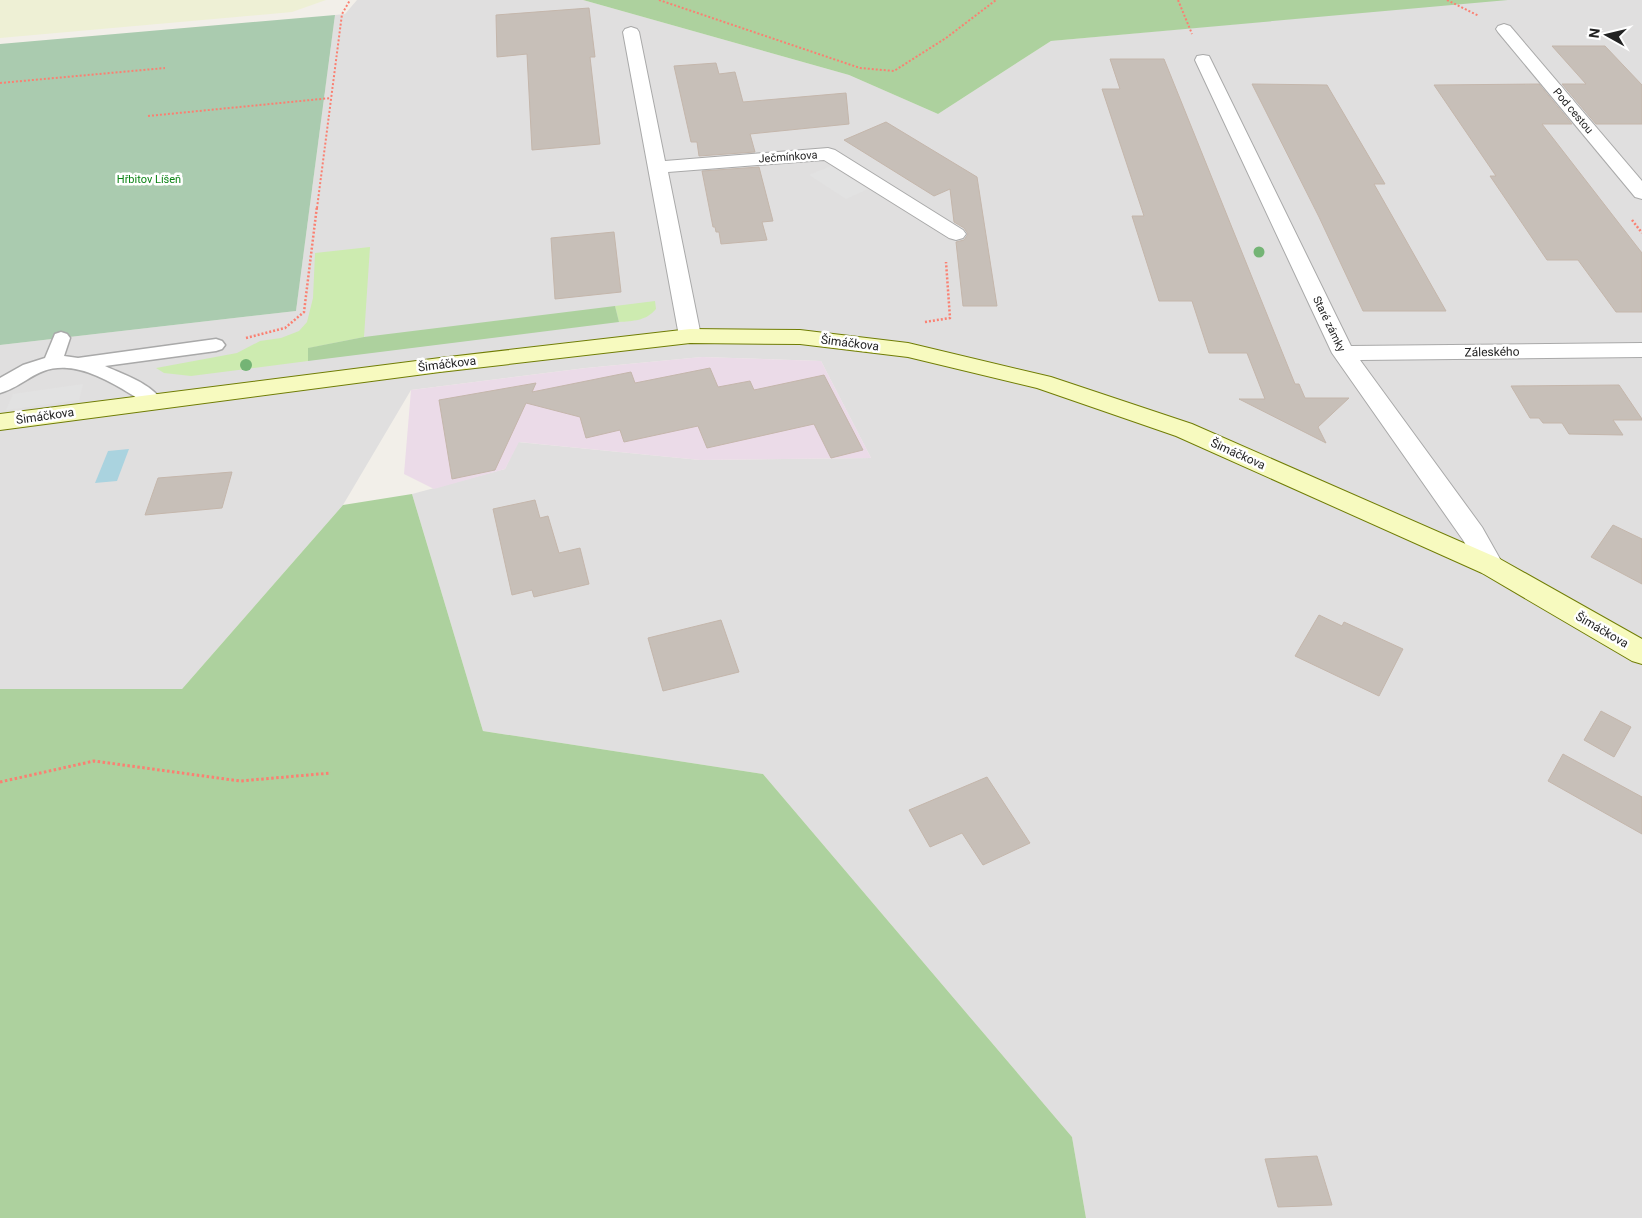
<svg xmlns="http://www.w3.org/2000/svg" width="1642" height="1218" font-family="Roboto,sans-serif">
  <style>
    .residential { fill: #e0dfdf }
    .industrial { fill: #ebdbe8 }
    .farmland { fill: #eef0d5 }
    .grass { fill: #cdebb0 }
    .forest { fill: #add19e }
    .cemetery { fill: #aacbaf }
    .parking { fill: #e2e2e2 }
    .water { fill: #aad3df }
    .building { fill: #c7bfb8; stroke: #c4b6ab }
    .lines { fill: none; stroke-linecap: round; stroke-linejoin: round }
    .lane-casing { stroke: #a9a9a9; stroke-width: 3 }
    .street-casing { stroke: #a9a9a9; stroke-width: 2 }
    .secondary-casing { stroke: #707d05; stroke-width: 2 }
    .path-far2 { stroke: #fa8072; stroke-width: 2; stroke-dasharray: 2 2; stroke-linecap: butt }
    .path-far1 { stroke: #fa8072; stroke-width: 2.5; stroke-dasharray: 2 2; stroke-linecap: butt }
    .path { stroke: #fa8072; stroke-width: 3; stroke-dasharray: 2.5 2.5; stroke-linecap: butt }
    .lane { fill: #fff; fill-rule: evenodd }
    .street { fill: #fff; fill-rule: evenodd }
    .secondary { fill: #f7fabf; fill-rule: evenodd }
    .tree { fill: #74b475 }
    .labels { text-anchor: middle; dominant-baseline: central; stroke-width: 5; stroke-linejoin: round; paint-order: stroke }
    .far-street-label { font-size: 11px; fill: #222; stroke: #fff }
    .far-park-label { font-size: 11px; fill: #0c8416; stroke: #fff }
    .street-label { font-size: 12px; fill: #222; stroke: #fff }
  </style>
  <rect width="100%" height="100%" fill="#f2efe9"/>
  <path class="residential" d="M357,0H583L849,75L938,114L1051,41L1495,0H1642V1218H1086L1072,1137L763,774L483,731L412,494L505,469L518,442L700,460L871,458L821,361L702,357L586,368L411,390L343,505L182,689H0V345L296,311L335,15L345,14Z"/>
  <path class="industrial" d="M702,357L821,361L871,458L700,460L519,442L505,469L434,489L404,474L411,390L586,368Z"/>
  <path class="farmland" d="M0,0H326L292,12L0,38Z"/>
  <g class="grass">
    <path d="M370,247L364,337L309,348L308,361L191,376L164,373L156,368L237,353L260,341L281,338L299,331L307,322L313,298L315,253Z"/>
    <path d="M655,301L656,309C646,321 633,321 619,322L615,306Z"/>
  </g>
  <g class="forest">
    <path d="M583,0H1508L1051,41L938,114L849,75Z"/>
    <path d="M615,306L619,322L308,361V348L364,337Z"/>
    <path d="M412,494L483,731L763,774L1072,1137L1086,1218H0V689H182L343,505Z"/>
  </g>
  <path class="cemetery" d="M335,15L296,311L0,345V44Z"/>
  <g class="parking">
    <path d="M831,166L868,189L846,199L809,175Z"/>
    <path d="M83,384L79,400L6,410L13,394Z"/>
  </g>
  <path class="water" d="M129,449L117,481L95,483L108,451Z"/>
  <g class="building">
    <path d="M589,8L595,57H590L600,144L532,150L527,54L497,57L496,15Z"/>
    <path d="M1552,46H1605L1642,85V124H1596L1562,84H1586Z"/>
    <path d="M1110,59H1164L1295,384H1299L1305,398H1349L1318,427L1326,443L1239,399H1265L1247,353H1209L1192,301H1159L1132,216H1144L1102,89H1120Z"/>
    <path d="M716,63L719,74L735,72L743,102L846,93L849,124L750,134L755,152L699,156L697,142H691L674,66Z"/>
    <path d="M1252,84L1327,85L1385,184H1374L1446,311H1363L1319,217Z"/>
    <path d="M1539,84L1572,124H1542L1642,253V312H1616L1578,260H1547L1490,176H1496L1434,85Z"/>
    <path d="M886,122L977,177L997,306H963L956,242L964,240L968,234L964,228L954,222L950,189L934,196L844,140Z"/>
    <path d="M759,167L773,221L762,222L767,240L721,244L719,232H716L715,227H713L702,171Z"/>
    <path d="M614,232L621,292L555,299L551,238Z"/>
    <path d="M710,368L718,387L750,381L754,390L824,375L863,450L831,458L814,424L707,448L698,426L624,442L620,430L586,438L580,417L526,403L495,470L452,479L439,400L536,383L532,392L631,372L635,383Z"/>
    <path d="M1619,385L1642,419V420H1613L1623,435L1569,434L1562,423H1543L1539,418H1530L1511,386Z"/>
    <path d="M232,472L222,508L145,515L158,478Z"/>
    <path d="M535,500L540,518L548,516L559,553L580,548L589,584L534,597L532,590L512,595L493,509Z"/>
    <path d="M1613,525L1642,539V584L1591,557Z"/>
    <path d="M1319,615L1342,626L1344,622L1403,649L1379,696L1295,656Z"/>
    <path d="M721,620L739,672L663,691L648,638Z"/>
    <path d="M1601,711L1631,727L1614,757L1584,740Z"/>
    <path d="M1563,754L1642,797V834L1548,781Z"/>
    <path d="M987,777L1030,843L983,865L962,833L930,847L909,810Z"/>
    <path d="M1317,1156L1332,1205L1278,1207L1265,1159Z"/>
  </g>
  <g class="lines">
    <g class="lane-casing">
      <path id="lane" d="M61,332L67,334L70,338L64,356L78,358L216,339L222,341L225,345L222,349L216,351L105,366C124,375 151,383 163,402L160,406C156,408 153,409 149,407C143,405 139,399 134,396C115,384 89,369 67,368C35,366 26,386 0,393V378L23,365L45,358L55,334Z"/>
    </g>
    <g class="street-casing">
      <g id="street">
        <path d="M1504,24L1510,26L1642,181V199L1635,197L1498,32L1496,29L1498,26Z"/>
        <path d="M631,27L637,29L639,32L665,161L828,148L835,150L963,230L966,234L963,238L956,240L949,238L824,160L668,172L701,336L698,341L690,343L682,341L679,336L623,32L625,29Z"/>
        <path d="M1203,55L1209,56L1211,60L1351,346L1642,343V357L1360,360L1482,527L1504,566L1500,573L1491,576L1482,573L1463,540L1332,353L1195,60L1197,56Z"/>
      </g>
    </g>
    <g class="secondary-casing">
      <path id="secondary" d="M690,329L800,330L908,343L1051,377L1192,424L1500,559L1642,639V664L1632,661L1482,573L1176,436L1037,388L908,357L800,344L690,343L440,372L0,430V414L440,358Z"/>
    </g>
    <g class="path-far2">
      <path d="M659,0L860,68L894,71L946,38L996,0"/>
      <path d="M1178,0L1192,34"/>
      <path d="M1447,0L1479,16"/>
      <path d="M0,83L165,68"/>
      <path d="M148,116L331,98"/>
      <path d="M317,208L342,14L350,0"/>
    </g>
    <g class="path-far1">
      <path d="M1632,220L1642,233"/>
      <path d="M925,322L950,318L946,262"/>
      <path d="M246,338L285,328L304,312L317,206"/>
    </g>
    <path class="path" d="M0,782L94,761L240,781L331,773"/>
    <use href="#lane" class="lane"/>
    <use href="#street" class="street"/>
    <use href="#secondary" class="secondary"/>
  </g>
  <g class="tree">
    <circle cx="1259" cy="252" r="5.5"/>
    <circle cx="246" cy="365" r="6"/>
  </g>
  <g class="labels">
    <g class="far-street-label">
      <text transform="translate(1573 111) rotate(50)">Pod cestou</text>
      <text transform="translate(788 157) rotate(-4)">Ječmínkova</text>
      <text transform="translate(1329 324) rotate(64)">Staré zámky</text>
    </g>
    <g class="far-park-label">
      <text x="149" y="179">Hřbitov Líšeň</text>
    </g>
    <g class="street-label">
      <text transform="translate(850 343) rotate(7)">Šimáčkova</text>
      <text transform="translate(1492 352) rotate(-1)">Záleského</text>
      <text transform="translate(447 364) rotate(-7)">Šimáčkova</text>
      <text transform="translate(45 416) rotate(-8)">Šimáčkova</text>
      <text transform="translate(1238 454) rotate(24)">Šimáčkova</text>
      <text transform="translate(1602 630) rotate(30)">Šimáčkova</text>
    </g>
  </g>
  <g transform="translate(1607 35) rotate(278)" stroke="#ffffff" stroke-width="4" paint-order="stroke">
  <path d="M0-4L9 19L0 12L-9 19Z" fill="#222222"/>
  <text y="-8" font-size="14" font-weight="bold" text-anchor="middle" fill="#222222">N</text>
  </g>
</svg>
